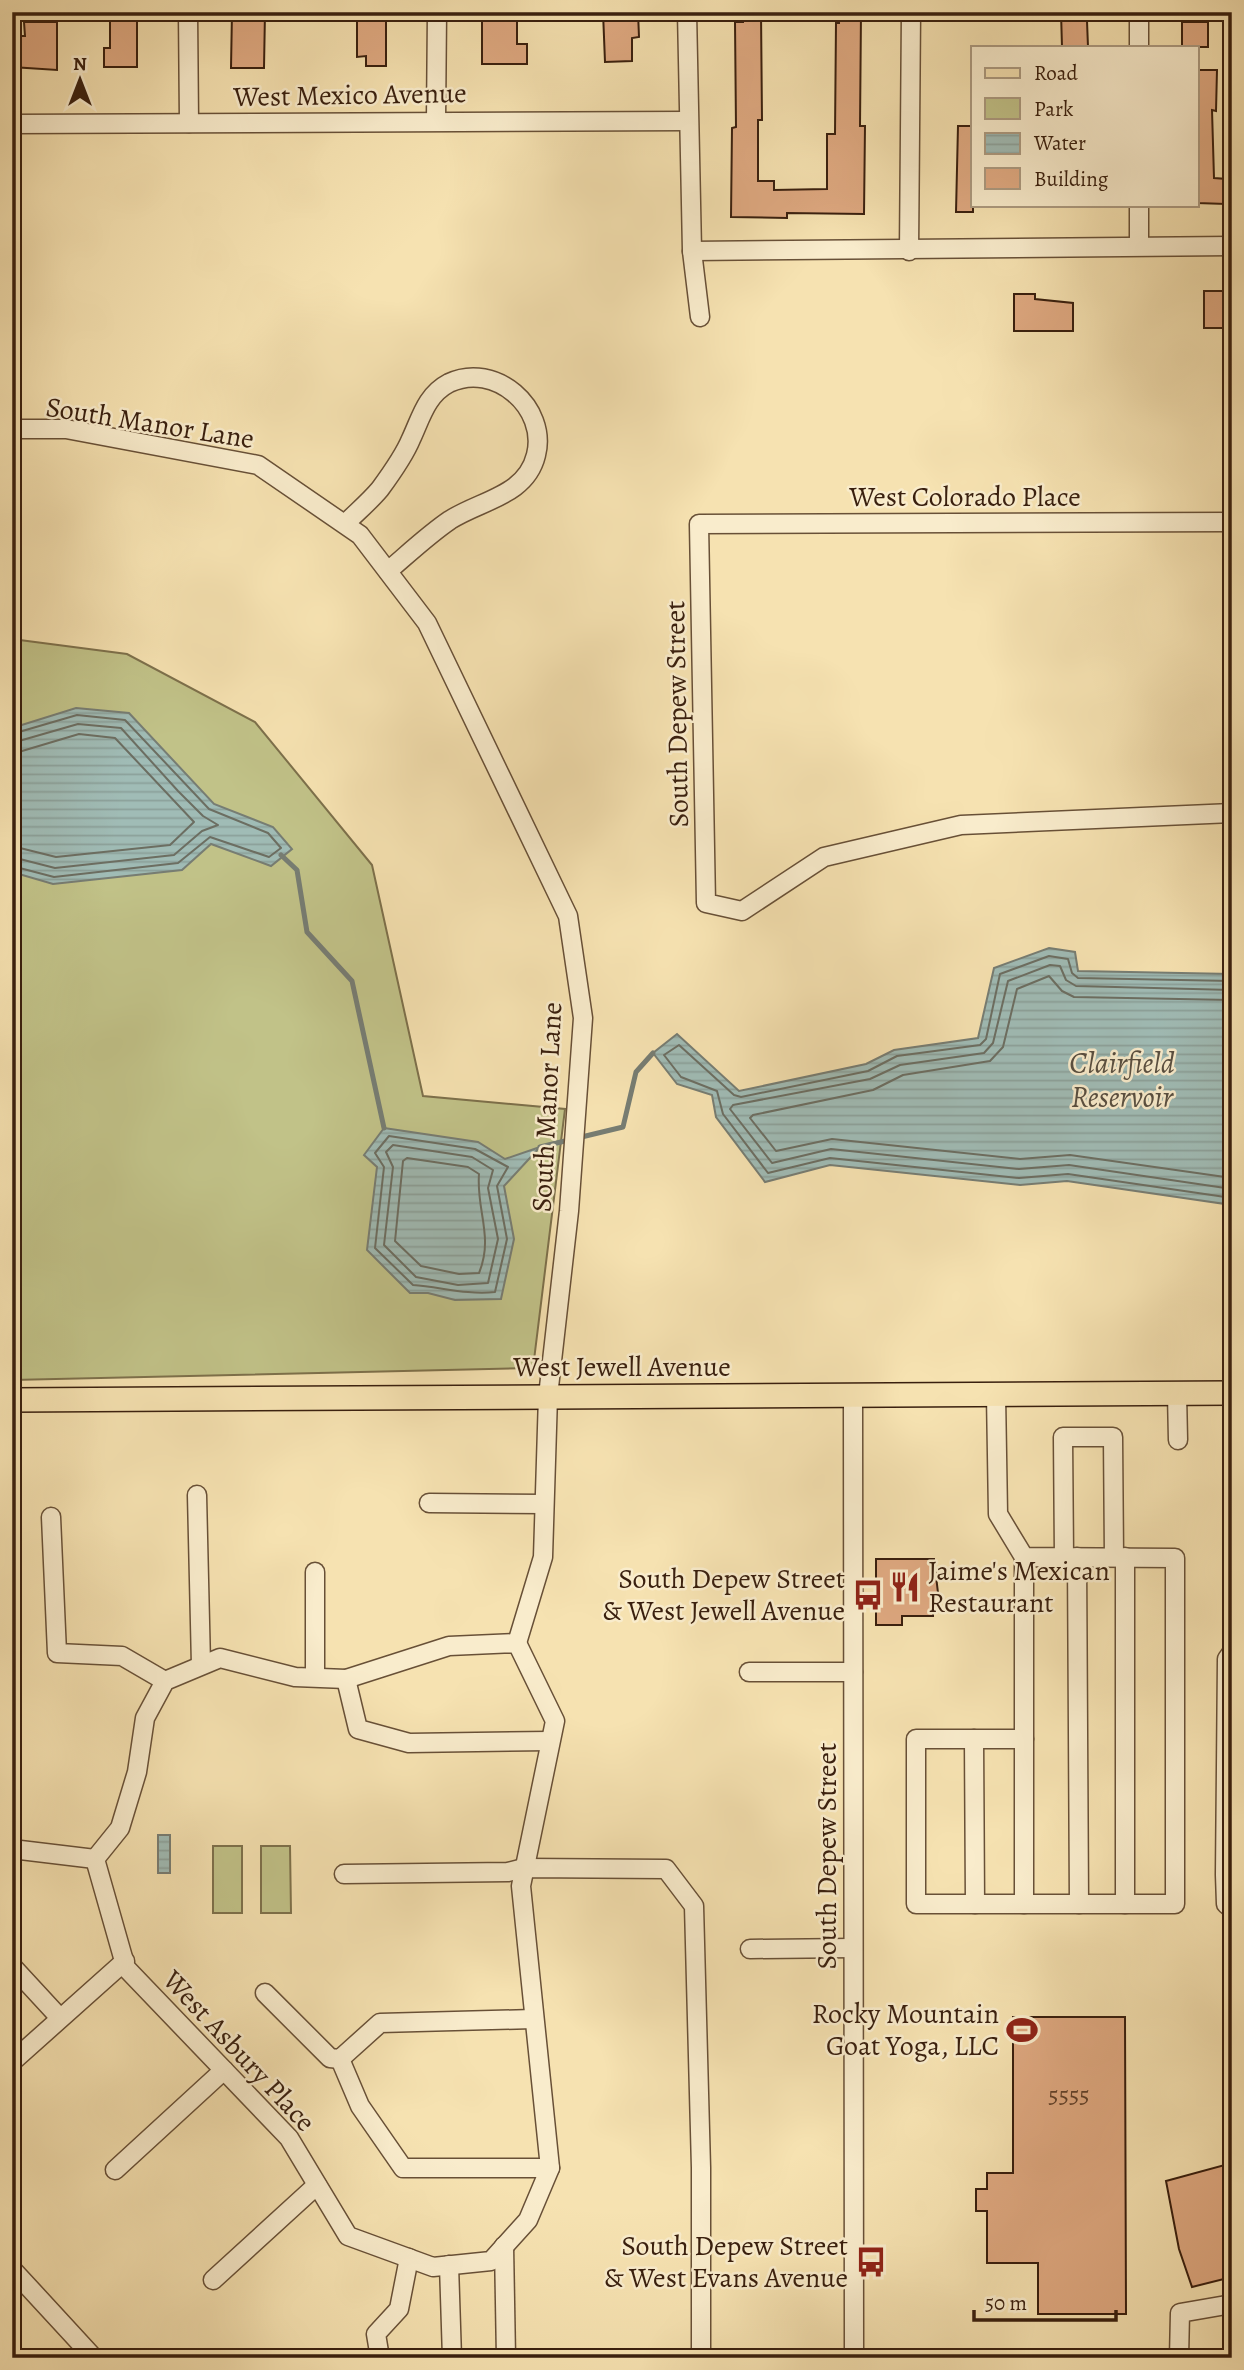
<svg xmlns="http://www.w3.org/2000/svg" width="1244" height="2370" font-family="Alegreya,serif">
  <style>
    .green { fill: #c1c288; stroke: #7d704b; stroke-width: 2 }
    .water { fill: url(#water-rules); stroke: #777d73; stroke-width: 2 }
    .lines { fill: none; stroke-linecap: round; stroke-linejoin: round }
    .shore { stroke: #6c6e62; stroke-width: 2 }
    .stream { stroke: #777d73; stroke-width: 5 }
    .building { fill: #dfa981; stroke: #391f0e; stroke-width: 2 }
    .minor-casing { stroke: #685037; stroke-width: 21 }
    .major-casing { stroke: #391f0e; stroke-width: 26 }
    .minor { stroke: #f9eccc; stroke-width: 18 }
    .major { stroke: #f6e2b1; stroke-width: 23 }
    .labels { text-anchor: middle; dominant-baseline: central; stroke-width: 5; stroke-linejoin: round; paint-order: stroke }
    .number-label { font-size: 24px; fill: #62422b }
    .street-label { font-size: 28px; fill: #391f0e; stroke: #f9eccc }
    .poi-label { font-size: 28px; fill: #391f0e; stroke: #f9eccc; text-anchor: end }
    .water-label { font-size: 30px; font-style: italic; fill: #584e40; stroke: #f9eccc }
  </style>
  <defs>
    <pattern id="water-rules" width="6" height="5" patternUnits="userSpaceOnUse" patternTransform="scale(1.75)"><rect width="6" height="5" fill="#a0bcb6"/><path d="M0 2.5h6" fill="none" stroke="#8ba19b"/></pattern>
  </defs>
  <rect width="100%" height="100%" fill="#f6e2b1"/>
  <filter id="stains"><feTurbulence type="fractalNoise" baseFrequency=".00286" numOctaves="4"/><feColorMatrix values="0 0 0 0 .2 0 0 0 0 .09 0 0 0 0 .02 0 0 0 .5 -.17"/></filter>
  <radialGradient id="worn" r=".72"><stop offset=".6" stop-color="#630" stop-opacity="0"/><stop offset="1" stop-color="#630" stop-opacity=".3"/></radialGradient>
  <g class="green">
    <path d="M12,639L127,654L255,722L372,865L423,1096L565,1109L533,1368L12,1380Z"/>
    <rect x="213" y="1846" width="29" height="67"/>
    <path d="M261,1846H290L291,1913H261Z"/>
  </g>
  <g class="water">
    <path d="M76,708L129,713L214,804L273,827L292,849L271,866L211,844L182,870L53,884L12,872V728Z"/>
    <path d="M1049,948L1075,952L1078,971L1232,974V1205L1067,1181L1020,1185L830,1165L765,1182L716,1117L712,1095L677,1084L653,1053L677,1034L739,1091L866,1064L894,1050L978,1038L994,968Z"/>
    <path d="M384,1128L478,1142L505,1159L540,1147L504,1186L514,1239L501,1299L455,1300L428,1293H410L367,1250L377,1167L364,1155Z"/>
    <rect x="158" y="1835" width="12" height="38"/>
  </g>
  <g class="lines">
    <g class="shore">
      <path d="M12,734L77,715L125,720L209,809L268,833L281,848L269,857L210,837L178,863L54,877L12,866"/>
      <path d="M12,743L78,724L121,728L178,791L203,816L218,825L202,831L174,855L55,868L12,857"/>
      <path d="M12,754L79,734L115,738L194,822L170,845L56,857L12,846"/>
      <path d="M1232,981L1078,978L1072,973L1068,959L1049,956L1000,974L986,1039L980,1045L897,1056L868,1071L741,1097L734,1095L679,1045L664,1055L681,1077L717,1091L723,1114L768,1173L830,1158L1019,1178L1068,1174L1232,1198"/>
      <path d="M1232,990L1076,986L1066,980L1060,966L1050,965L1008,981L993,1043L984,1053L900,1065L870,1079L733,1105L730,1109L772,1163L831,1149L1019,1169L1069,1165L1232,1189"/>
      <path d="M1232,1000L1074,997L1062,991L1049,976L1017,989L1003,1047L990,1061L903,1075L873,1090L753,1115L750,1118L776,1151L832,1139L1020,1159L1070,1155L1232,1178"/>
      <path d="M389,1136L475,1149L508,1167L497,1186L507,1239L495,1292C466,1295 441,1287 413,1285L375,1248L384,1167L375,1153Z"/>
      <path d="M393,1145L472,1157L493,1170L488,1188L498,1239L488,1283L458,1285L416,1277L384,1245L393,1167L386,1152Z"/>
      <path d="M407,1158L468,1167L479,1174C476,1210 494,1237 479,1273L459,1274L421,1266L395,1241L403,1161Z"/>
    </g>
    <g class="stream">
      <path d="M281,855L297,870L307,932L352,981L384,1128"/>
      <path d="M540,1147L623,1127L636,1072L653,1053"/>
    </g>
  </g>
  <g class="building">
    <path d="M110,12H137V67H104V48H110Z"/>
    <path d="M232,12H265L264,68H231Z"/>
    <path d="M357,12H386V66H366V56L357,57Z"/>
    <path d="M491,12H517V44H527V64H482V17H491Z"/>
    <path d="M603,12H638L639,37L632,38V61L605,62Z"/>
    <path d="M743,12H761L762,120H758V181H774V190L827,189V134H835L836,23H839V12H861L860,126H865L864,214L787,213V218L731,217L732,128L736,127L735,22H743Z"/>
    <path d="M1061,12H1084V21H1087L1088,47H1062Z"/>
    <path d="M24,22H57V70L12,67V36H25Z"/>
    <rect x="1182" y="22" width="26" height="25"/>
    <path d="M1197,70H1217L1216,111L1212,110L1214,178L1227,179L1226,204L1197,203Z"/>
    <path d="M958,126H973V212H956Z"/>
    <path d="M1204,291H1225V297H1232V328H1204Z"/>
    <path d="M1014,294H1035V299L1073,303V331H1014Z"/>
    <path d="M876,1559H934L938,1593H933V1616H902V1625H876Z"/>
    <path d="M1013,2017H1125L1126,2314H1038V2263H987V2211H976V2189H987V2173H1013Z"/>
    <path d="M1232,2163V2277L1192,2287L1179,2249L1166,2181Z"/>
  </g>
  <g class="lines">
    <g class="minor-casing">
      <g id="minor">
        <path d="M188,12L189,123"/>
        <path d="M687,12L692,251L700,317"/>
        <path d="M1139,12V47"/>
        <path d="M436,120L437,12"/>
        <path d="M12,124L687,121"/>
        <path d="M1139,205V246"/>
        <path d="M692,251L1232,246"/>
        <path d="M909,251L911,12"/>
        <path d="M12,429H66L258,465L360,535L427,623L568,916L583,1018L569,1211L548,1396L543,1557L517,1643"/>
        <path d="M1232,522L699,524L706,903L742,911L824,857L961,825L1232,813"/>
        <path d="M346,523C357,512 370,501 380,489C391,474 404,456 411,439C421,418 426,395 449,383C495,361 548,408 536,455C526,496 481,500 450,520C428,535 408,554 388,571"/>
        <path d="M1177,1394L1178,1440"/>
        <path d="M996,1395L998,1514L1024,1557V1739H916V1904H1175V1558L1024,1557"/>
        <path d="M853,1396L854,2358"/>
        <path d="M197,1495L201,1665"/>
        <path d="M429,1503L544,1504"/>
        <path d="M51,1517L57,1653L122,1656L165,1681"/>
        <path d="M1064,1557L1063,1437H1113L1114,1557"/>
        <path d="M1077,1557L1079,1904"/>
        <path d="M1125,1557V1904"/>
        <path d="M315,1572V1677"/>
        <path d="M517,1643L555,1721L521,1886L550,2168L528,2220L491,2261L433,2267L348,2236L289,2138L126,1968L95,1859L120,1828L137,1772L145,1718L165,1681L220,1658L295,1677L346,1679L449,1646Z"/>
        <path d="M1232,1652L1227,1659L1225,1875L1226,1904L1232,1909"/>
        <path d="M749,1672H853"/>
        <path d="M346,1679L358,1729L409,1743L550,1741"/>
        <path d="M974,1739L975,1904"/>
        <path d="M1024,1739V1904"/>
        <path d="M12,1849L95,1859"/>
        <path d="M344,1874L508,1872L524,1868L666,1869L694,1906L701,2168V2358"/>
        <path d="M750,1949L853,1948"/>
        <path d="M12,1966L60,2018"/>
        <path d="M265,1993L330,2058L340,2059L380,2023L533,2019"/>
        <path d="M340,2059L360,2106L403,2168H550"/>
        <path d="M13,2061L125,1961"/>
        <path d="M115,2170L224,2070"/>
        <path d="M504,2246L506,2358"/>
        <path d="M449,2265L452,2358"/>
        <path d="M12,2269L94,2358"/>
        <path d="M213,2280L317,2185"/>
        <path d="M380,2358L376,2334L399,2309L409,2258"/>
        <path d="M1179,2358L1180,2313L1232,2304"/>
      </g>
    </g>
    <g class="major-casing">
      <path id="major" d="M12,1400L1232,1393"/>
    </g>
    <use href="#minor" class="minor"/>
    <use href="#major" class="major"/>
  </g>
  <defs>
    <g id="restaurant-bare" transform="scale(2.415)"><path d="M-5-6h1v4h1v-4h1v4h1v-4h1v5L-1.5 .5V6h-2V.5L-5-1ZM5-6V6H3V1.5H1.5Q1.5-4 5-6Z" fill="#8f2418" stroke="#f9eccc" stroke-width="2.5" paint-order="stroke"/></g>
    <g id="bus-bare" transform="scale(2.415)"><path d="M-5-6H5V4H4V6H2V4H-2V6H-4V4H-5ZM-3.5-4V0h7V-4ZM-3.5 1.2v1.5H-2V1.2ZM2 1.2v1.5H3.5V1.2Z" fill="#8f2418" stroke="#f9eccc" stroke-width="2.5" paint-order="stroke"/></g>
    <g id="stadium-bare" transform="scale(2.415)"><path d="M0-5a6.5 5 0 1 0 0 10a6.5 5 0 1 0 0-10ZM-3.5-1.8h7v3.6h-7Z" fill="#8f2418" stroke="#f9eccc" stroke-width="2.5" paint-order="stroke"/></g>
  </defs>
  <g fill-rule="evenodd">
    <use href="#restaurant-bare" x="905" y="1587"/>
    <use href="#bus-bare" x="868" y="1595"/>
    <use href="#stadium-bare" x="1022" y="2030"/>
    <use href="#bus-bare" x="871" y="2262"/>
  </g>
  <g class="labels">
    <g class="number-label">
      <text x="1069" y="2095">5555</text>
    </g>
    <g class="street-label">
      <text transform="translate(350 95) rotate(-1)">West Mexico Avenue</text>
      <text transform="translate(150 423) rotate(9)">South Manor Lane</text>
      <text x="965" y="497">West Colorado Place</text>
      <text transform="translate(677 714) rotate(-91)">South Depew Street</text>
      <text transform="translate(547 1107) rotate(-87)">South Manor Lane</text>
      <text x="622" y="1367">West Jewell Avenue</text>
      <text transform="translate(827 1856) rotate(-90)">South Depew Street</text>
      <text transform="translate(239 2051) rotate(47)">West Asbury Place</text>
    </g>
    <g class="poi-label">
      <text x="928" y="1571" text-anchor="start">Jaime's Mexican<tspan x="928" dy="32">Restaurant</tspan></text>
      <text x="845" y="1579">South Depew Street<tspan x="845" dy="32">&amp; West Jewell Avenue</tspan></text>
      <text x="999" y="2014">Rocky Mountain<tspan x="999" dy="32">Goat Yoga, LLC</tspan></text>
      <text x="848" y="2246">South Depew Street<tspan x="848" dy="32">&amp; West Evans Avenue</tspan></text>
    </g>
    <g class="water-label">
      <text x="1122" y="1063">Clairfield<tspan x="1122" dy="34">Reservoir</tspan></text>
    </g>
  </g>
  <rect width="1244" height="2370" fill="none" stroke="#f6e2b1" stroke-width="42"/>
  <rect x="14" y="14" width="1216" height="2342" fill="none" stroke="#391f0e" stroke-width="3.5"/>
  <rect x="21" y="21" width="1202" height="2328" fill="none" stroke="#391f0e" stroke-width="2"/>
  <rect x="971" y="46" width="228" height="161" fill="#f9eccc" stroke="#ac9a80" stroke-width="2"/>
  <rect x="985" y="68" width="35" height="10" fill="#f6e2b1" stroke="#ac9a80" stroke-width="2"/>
  <text x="1034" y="80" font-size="21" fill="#391f0e">Road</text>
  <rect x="985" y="98" width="35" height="21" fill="#c1c288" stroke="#ac9a80" stroke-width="2"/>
  <text x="1034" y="116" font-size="21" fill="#391f0e">Park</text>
  <rect x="985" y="133" width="35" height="21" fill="url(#water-rules)" stroke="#ac9a80" stroke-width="2"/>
  <text x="1034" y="150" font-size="21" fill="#391f0e">Water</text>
  <rect x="985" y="168" width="35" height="21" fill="#dfa981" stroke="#ac9a80" stroke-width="2"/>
  <text x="1034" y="186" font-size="21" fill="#391f0e">Building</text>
  <g transform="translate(80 80)" stroke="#f9eccc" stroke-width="5" paint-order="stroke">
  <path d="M0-5L12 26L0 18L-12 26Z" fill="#391f0e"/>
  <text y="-10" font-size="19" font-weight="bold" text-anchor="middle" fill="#391f0e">N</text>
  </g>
  <path d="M974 2310v10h142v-10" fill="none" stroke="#391f0e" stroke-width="3.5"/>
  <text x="985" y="2310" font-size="21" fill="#391f0e" stroke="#f9eccc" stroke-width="5" paint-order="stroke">50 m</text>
  <rect width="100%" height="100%" filter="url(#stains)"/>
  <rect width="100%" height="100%" fill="url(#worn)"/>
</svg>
